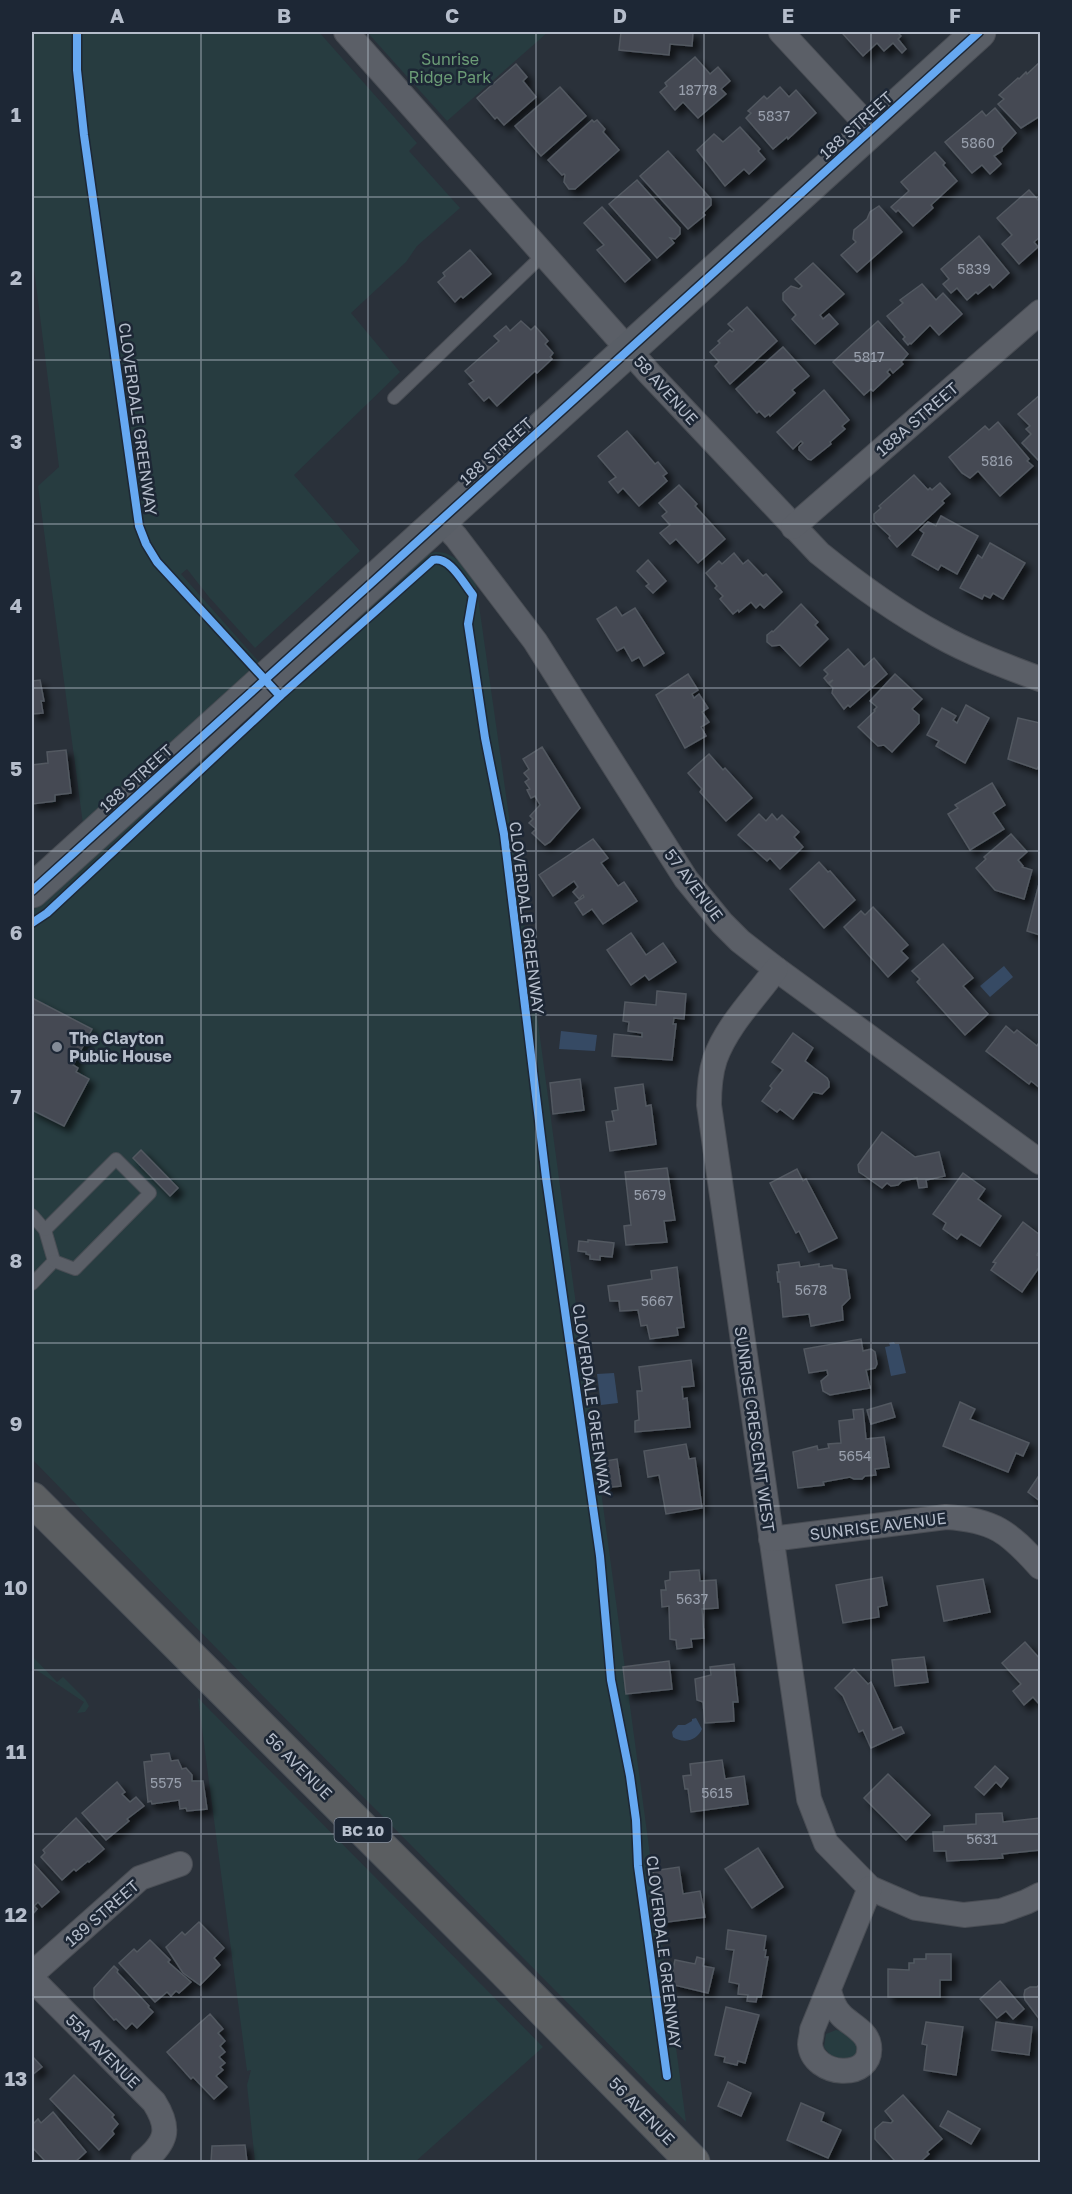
<svg xmlns="http://www.w3.org/2000/svg" width="1072" height="2194" font-family="'Golos Text',sans-serif">
  <style>
    .green { fill: #273c40 }
    .water { fill: #364a64 }
    .building { fill: #444a52; stroke: #525861; stroke-width: 1.5; filter: url(#shadow) }
    .lines { fill: none; stroke-linecap: round; stroke-linejoin: round }
    .lane-casing { stroke: #494d54; stroke-width: 14 }
    .street-casing { stroke: #494d54; stroke-width: 26 }
    .secondary-casing { stroke: #494d54; stroke-width: 35 }
    .highway-casing { stroke: #474d55; stroke-width: 35 }
    .lane { stroke: #5b5f67; stroke-width: 12 }
    .street { stroke: #5b5f67; stroke-width: 24 }
    .secondary { stroke: #595e66; stroke-width: 33 }
    .highway { stroke: #5b5e61; stroke-width: 33 }
    .cycleway-casing { stroke: #1d2735; stroke-width: 11 }
    .cycleway { stroke: #66a8f1; stroke-width: 8 }
    .grid { fill: none; stroke: #b5bdcb; stroke-width: 1.5; stroke-opacity: 0.55 }
    .poi-dot { fill: #848c98; stroke: #1d2735; stroke-width: 2 }
    .labels { text-anchor: middle; dominant-baseline: central; stroke-width: 5; stroke-linejoin: round; paint-order: stroke }
    .number-label { font-size: 14px; fill: #99a0ad }
    .shield { fill: #1d2735; stroke: #87909e; stroke-width: 1.5 }
    .shield-label { font-size: 15px; font-weight: bold; fill: #b5bdcb }
    .park-label { font-size: 16px; fill: #6b9c76; stroke: #1d2735 }
    .street-label { font-size: 16px; fill: #b5bdcb; stroke: #1d2735 }
    .poi-label { font-size: 16px; font-weight: bold; fill: #b5bdcb; stroke: #1d2735; text-anchor: start }
    .neatline { fill: none; stroke: #b5bdcb; stroke-width: 2 }
    .grid-label { font-size: 20px; text-anchor: middle; font-weight: bold; fill: #b5bdcb }
  </style>
  <defs>
    <filter id="shadow"><feDropShadow dx="5.5" dy="5.5" stdDeviation="3" flood-color="#0009"/></filter>
  </defs>
  <rect width="100%" height="100%" fill="#2a313a"/>
  <g class="green">
    <path d="M32,32H319L417,143L409,151L460,208L417,246L406,262L351,313L400,372L294,475L360,551L255,648L209,597L187,569L181,574L260,663L83,824L38,486L59,467L32,253Z"/>
    <path d="M367,32H548L447,121Z"/>
    <path d="M435,552C456,551 465,569 476,584L532,978L686,2122L262,1695L32,1459V911L419,559L426,555Z"/>
    <path d="M32,1656L57,1682L63,1677L85,1699L89,1706L85,1712L77,1713L84,1702L32,1667Z"/>
    <path d="M198,1698L543,2047L415,2162H255L247,2085L251,2070L247,2071Z"/>
    <path d="M836,2030L848,2033L860,2048L850,2062L832,2058L824,2047L826,2034Z"/>
  </g>
  <g class="water">
    <path d="M1004,966L1013,977L990,997L980,986Z"/>
    <path d="M561,1031L597,1035L595,1051L559,1049Z"/>
    <path d="M894,1342L895,1344H899L906,1373L891,1376L885,1347L890,1346L889,1343Z"/>
    <path d="M614,1373L618,1403L601,1405L597,1374Z"/>
    <path d="M696,1718L702,1729C697,1741 683,1744 673,1737L672,1732L678,1725H685L692,1721V1719Z"/>
  </g>
  <g class="building">
    <path d="M621,32H693L692,46L670,44L669,55L619,50Z"/>
    <path d="M846,32H897L901,36L898,39L906,49L902,53L893,43L884,51L877,43L863,56L843,34Z"/>
    <path d="M695,57L710,74L718,67L730,81L721,89L726,94L698,118L683,102L675,110L660,92L667,86L665,83Z"/>
    <path d="M1040,62V116L1021,128L998,104L1004,99L999,95L1018,78L1019,79L1026,72L1027,74Z"/>
    <path d="M516,64L527,77L523,81L536,97L504,125L497,117L495,119L477,98Z"/>
    <path d="M560,87L586,116L541,156L515,126Z"/>
    <path d="M780,87L789,97L796,90L816,113L788,139L787,137L773,149L746,118L751,113L748,111L764,96L767,99Z"/>
    <path d="M995,108L1016,133L1002,148V151L994,156L1001,164L990,174L982,165L972,173L945,142L982,111L986,116Z"/>
    <path d="M592,120L594,122L597,120L605,129L603,132L619,150L575,189H569L564,182L565,175L564,174L562,175L548,160Z"/>
    <path d="M740,127L760,149L758,151L765,159L749,174L744,169L725,186L697,150L714,134L723,142Z"/>
    <path d="M668,151L711,199V205L703,213L705,215L688,229L640,176Z"/>
    <path d="M935,152L945,163L943,165L957,181L931,205L933,208L913,226L898,210L896,212L891,207L909,191L901,182Z"/>
    <path d="M637,180L680,228V234L675,239L670,238L674,243L657,258L609,204Z"/>
    <path d="M1029,190L1040,202V237L1034,242L1038,247L1019,264L1002,244L1012,235L997,218Z"/>
    <path d="M879,206L902,232L857,272L841,255L856,242L853,239L854,230L867,219L870,212Z"/>
    <path d="M602,207L650,260L625,282L597,250L604,245L584,223Z"/>
    <path d="M979,236L1009,273L993,288L990,284L978,294L976,292L967,300L957,288L951,293L943,284L949,279L941,269Z"/>
    <path d="M470,250L491,274L463,298L461,296L455,302L438,282L445,276L443,273Z"/>
    <path d="M813,263L844,294L820,315L823,319L829,314L838,324L815,344L792,319L796,315L783,300V293L791,286L799,289L802,286L795,279Z"/>
    <path d="M922,284L936,300L943,293L962,314L939,335L930,325L911,344L910,343L908,345L903,339L905,337L887,316L903,303L900,300Z"/>
    <path d="M747,307L777,341L730,384L715,366L719,362L710,352L720,343L718,341L730,330L732,332L734,330L728,324Z"/>
    <path d="M521,321L531,330L535,326L548,341L545,344L553,353L550,357L552,359L537,373L535,371L497,406L489,397L484,401L469,384L474,381L465,371L499,341L494,336L506,326L510,331Z"/>
    <path d="M878,321L908,354L901,362L903,364L893,373L890,369L887,372L890,375L873,391L871,389L864,395L833,362Z"/>
    <path d="M783,347L809,376L792,390L795,393L770,416L769,414L765,417L759,411L757,413L736,389Z"/>
    <path d="M824,390L849,420L842,426L845,429L830,442L831,444L811,460L808,459L799,450V447L803,443L801,441L793,449L777,432Z"/>
    <path d="M1040,395V462L1022,443L1031,434L1026,429L1030,426L1018,414Z"/>
    <path d="M998,422L1029,459L1027,461L1033,466L1000,496L978,471L970,478L962,473L949,457L985,426L989,430Z"/>
    <path d="M627,431L655,464L658,462L667,473L663,476L667,481L639,506L623,488L618,493L609,482L616,477L598,456Z"/>
    <path d="M914,475L928,490L930,488L932,490L940,483L950,494L942,501L944,503L897,547L889,538L890,536L874,521V514L881,508L879,506Z"/>
    <path d="M679,485L697,504L695,506L725,539L698,563L676,539L670,544L660,533L670,525L662,516L667,512L659,503Z"/>
    <path d="M941,516L978,536L957,574L941,565L938,570L912,555L924,533L920,530L928,522L936,526Z"/>
    <path d="M990,543L1025,563L1003,599L993,593L990,598L984,595L982,599L960,588L978,555L982,558Z"/>
    <path d="M734,553L743,564L748,560L763,576L766,574L782,592L764,608L760,604L756,608L751,602L739,612L738,610L733,614L720,599L723,596L715,588L717,586L706,573L719,561L722,564Z"/>
    <path d="M648,560L666,581L653,593L646,586L649,584L637,571Z"/>
    <path d="M801,604L818,622L815,625L828,639L800,666L780,645L772,646L767,642V635L772,631L773,632Z"/>
    <path d="M616,607L622,616L635,608L664,653L644,666L639,657L632,661L624,647L617,651L597,619Z"/>
    <path d="M848,649L864,667L874,658L887,674L850,707L848,705L844,709L832,693L833,688L829,684L833,680L828,683L824,678L828,674L824,670Z"/>
    <path d="M688,674L698,690L692,694L694,698L699,694L708,708L702,712L709,722L701,727L706,736L685,748L656,695Z"/>
    <path d="M895,674L922,699L912,709L919,715V723L892,752L884,745L878,746L858,727L875,711L874,710L877,707L870,701Z"/>
    <path d="M32,676V681L40,680L44,701H41L43,713L32,714Z"/>
    <path d="M966,705L989,718L965,763L936,746L939,741L927,735L942,708L956,716L953,720L957,723Z"/>
    <path d="M1018,718L1040,723V768L1038,767L1037,769L1008,759Z"/>
    <path d="M542,747L580,808L550,842L545,845L532,833L536,829L529,823L533,819L530,816L540,805L535,796L531,798L527,790L530,789L525,782L529,779L524,773L529,769L523,759Z"/>
    <path d="M66,750L71,793L55,795V801L32,804V765L48,763L47,752Z"/>
    <path d="M709,754L723,770L725,768L752,798L726,821L700,792L702,789L688,773Z"/>
    <path d="M992,783L1005,805L993,813L1004,829L970,850L948,814L958,808L955,805Z"/>
    <path d="M759,814L766,821L772,814L777,820L782,815L799,832L794,837L803,847L780,869L770,858L767,861L738,835Z"/>
    <path d="M1011,834L1027,852L1018,860L1023,866L1022,867L1032,870L1024,899L995,890L976,868L986,859L984,857Z"/>
    <path d="M593,839L608,858L601,863L618,886L624,882L637,901L603,924L592,909L583,915L575,903L584,897L583,895L579,899L573,892L578,887L574,881L553,896L539,875Z"/>
    <path d="M819,862L828,872L830,871L855,900L824,928L790,889Z"/>
    <path d="M1040,880V935L1027,931Z"/>
    <path d="M873,907L908,945L901,951L908,958L888,977L844,927L861,911L865,915Z"/>
    <path d="M631,933L646,955L663,943L676,962L649,980L645,975L631,985L607,950Z"/>
    <path d="M943,944L973,978L963,986L988,1014L965,1035L917,982L920,979L912,971Z"/>
    <path d="M657,991L686,994L684,1019L674,1018L673,1024H676L672,1060L612,1056L614,1034L642,1037V1033L628,1031L629,1022L623,1021L625,1002L656,1005Z"/>
    <path d="M32,998L92,1029L73,1065L78,1068L76,1072L89,1079L64,1126L32,1110Z"/>
    <path d="M1006,1026L1014,1033L1017,1030L1037,1046L1040,1041V1088L1031,1081L1029,1084L986,1051Z"/>
    <path d="M793,1033L813,1048L805,1061L827,1078L829,1082V1087L822,1094L813,1092L793,1119L780,1109L777,1112L762,1101L772,1088L770,1086L783,1070L772,1062Z"/>
    <path d="M580,1079L584,1110L553,1114L550,1083Z"/>
    <path d="M643,1084L646,1106L651,1105L656,1144L610,1151L606,1122L614,1121L612,1111L618,1110L615,1088Z"/>
    <path d="M882,1132L915,1157L939,1152L945,1176L926,1180L927,1187L919,1188L917,1178L902,1181L898,1185L891,1186L887,1183L882,1188L865,1176L859,1172L858,1165Z"/>
    <path d="M141,1150L178,1188L170,1196L133,1158Z"/>
    <path d="M667,1168L675,1220L664,1221L667,1242L626,1245L624,1226L631,1225L625,1172Z"/>
    <path d="M797,1169L803,1181L806,1179L837,1238L809,1252L799,1231L796,1233L770,1183Z"/>
    <path d="M963,1173L985,1189L978,1199L1001,1216L980,1246L961,1234L957,1239L943,1229L946,1223L933,1214Z"/>
    <path d="M1023,1222L1040,1235V1249L1037,1255L1040,1257V1266L1022,1292L991,1270L996,1263L993,1262Z"/>
    <path d="M588,1240L614,1243L612,1257L600,1256V1260L590,1259V1255L586,1254V1252L578,1251L579,1241L588,1242Z"/>
    <path d="M799,1262L800,1267L819,1264V1267L832,1265L833,1268L846,1270L850,1298L842,1306L843,1320L811,1326L809,1314L783,1317L780,1282H778L777,1272H779L778,1265Z"/>
    <path d="M677,1267L684,1327L677,1328L678,1335L650,1339L647,1325L641,1326L638,1310L620,1311L619,1301H610L608,1286L652,1279L651,1271Z"/>
    <path d="M861,1339L863,1351L871,1349L875,1352L877,1364L875,1368L866,1370L870,1388L830,1395L823,1391L821,1381L828,1375L827,1370L809,1373L804,1349Z"/>
    <path d="M691,1360L694,1386L682,1387L683,1399L687,1398L690,1427L635,1432V1421L639,1420L637,1391H642L639,1367Z"/>
    <path d="M960,1402L975,1409L970,1419L1029,1443L1023,1456L1016,1453L1008,1472L943,1446Z"/>
    <path d="M891,1403L895,1417L871,1424L867,1410Z"/>
    <path d="M863,1409L866,1439L884,1437L889,1467L875,1469L876,1475L865,1476L862,1479H854L850,1477L823,1482L824,1485L798,1488L793,1452L817,1446L818,1450L829,1448L828,1444L841,1443L839,1421L854,1419L853,1410Z"/>
    <path d="M686,1444L689,1459L695,1458L702,1508L666,1514L659,1475L648,1477L644,1451Z"/>
    <path d="M617,1459L621,1486L602,1488L599,1462Z"/>
    <path d="M1040,1474V1501L1028,1492Z"/>
    <path d="M699,1570L700,1581L716,1580L718,1608L702,1609L704,1638L691,1639L692,1647L677,1649L676,1640L670,1639L669,1606L662,1607L661,1590H666L665,1581L670,1580V1572Z"/>
    <path d="M882,1577L887,1605L878,1607L879,1617L843,1623L836,1585Z"/>
    <path d="M983,1579L990,1612L944,1621L937,1586Z"/>
    <path d="M1025,1642L1040,1659V1705L1033,1697L1024,1705L1013,1691L1021,1684L1002,1663Z"/>
    <path d="M924,1657L928,1682L895,1686L892,1660Z"/>
    <path d="M669,1661L672,1689L626,1694L623,1667Z"/>
    <path d="M734,1664L738,1702H733L734,1721L705,1723L703,1702L697,1700L695,1679L711,1675L710,1667Z"/>
    <path d="M854,1669L868,1684L871,1682L893,1730L901,1727L904,1733L871,1748L863,1730L859,1732L843,1696L835,1688Z"/>
    <path d="M169,1753L171,1761L178,1760L182,1769L186,1768L192,1775V1781H203L207,1809L187,1811L186,1808L180,1809L179,1800L152,1804L151,1801L148,1802L144,1762L152,1761L151,1755Z"/>
    <path d="M722,1760L725,1779L744,1776L748,1804L691,1812L688,1789H685L683,1776L691,1775L690,1764Z"/>
    <path d="M995,1766L1008,1778L1001,1787L996,1782L984,1795L975,1787Z"/>
    <path d="M888,1774L930,1815L906,1840L864,1798Z"/>
    <path d="M117,1782L125,1792L122,1794L130,1802L136,1797L144,1806L127,1819L129,1821L106,1840L82,1813Z"/>
    <path d="M1002,1813L1003,1822L1040,1818V1850L1002,1854L1003,1858L947,1861L946,1851H934L933,1832H944V1826L976,1824V1814Z"/>
    <path d="M76,1818L104,1849L89,1862L88,1861L76,1871L74,1869L62,1880L41,1857L45,1853L43,1850Z"/>
    <path d="M758,1848L783,1887L752,1908L725,1869Z"/>
    <path d="M32,1862L59,1892L42,1907L38,1902L34,1906L37,1909L32,1915Z"/>
    <path d="M679,1867L683,1894L700,1891L705,1917L660,1923L653,1871Z"/>
    <path d="M199,1922L224,1948L214,1958L220,1965L200,1985L183,1973L166,1947L182,1932L185,1935Z"/>
    <path d="M728,1930L766,1936L764,1950H766L765,1957H768L761,1997H757L756,2002L747,2001L748,1995L738,1994L739,1984L729,1982L734,1950L726,1949Z"/>
    <path d="M150,1940L170,1960L168,1962L191,1982L179,1993L176,1991L171,1996L167,1992L155,2002L119,1963L134,1949L137,1952Z"/>
    <path d="M926,1954H951V1980H940V1997H888V1969L909,1970V1963H914V1959H926Z"/>
    <path d="M697,1957L704,1959L703,1966L714,1968L708,1993L670,1984L675,1960L695,1964Z"/>
    <path d="M114,1966L118,1970L117,1972L149,2006L148,2007L153,2012L137,2028L132,2023L126,2029L116,2019L114,2020L94,1998V1988Z"/>
    <path d="M1000,1981L1024,2009L1013,2019L1006,2011L997,2018L980,1999Z"/>
    <path d="M1040,1984V2020L1025,2000L1024,1995L1025,1990L1030,1987H1037Z"/>
    <path d="M726,2007L759,2015L745,2063L738,2061L737,2065L724,2062L725,2057L715,2055Z"/>
    <path d="M210,2014L223,2029L218,2033L225,2041L220,2046L225,2052L219,2057L225,2063L220,2067L223,2070L216,2076L227,2087L214,2099L193,2077L191,2079L167,2052Z"/>
    <path d="M926,2022L963,2027L956,2075L924,2070L927,2045L922,2044Z"/>
    <path d="M996,2022L1032,2027L1029,2055L992,2050Z"/>
    <path d="M32,2056L42,2067L32,2075Z"/>
    <path d="M74,2075L114,2115L112,2117L118,2124L112,2131L114,2134L99,2150L50,2099Z"/>
    <path d="M728,2082L751,2093L741,2116L718,2106Z"/>
    <path d="M903,2095L942,2139L927,2152L929,2154L920,2162H896L875,2139V2129L883,2122L891,2123L893,2121L885,2111Z"/>
    <path d="M801,2103L824,2113L821,2121L841,2130L828,2158L787,2140Z"/>
    <path d="M948,2111L980,2129L971,2144L940,2126Z"/>
    <path d="M53,2112L86,2152L75,2162H46L32,2147V2125L38,2119L41,2123Z"/>
    <path d="M245,2145L247,2162H211L212,2146Z"/>
  </g>
  <g class="lines">
    <g class="lane-casing">
      <g id="lane">
        <path d="M394,398L544,254"/>
        <path d="M32,1215L45,1230L54,1261L32,1284"/>
        <path d="M45,1230L116,1159L150,1193L75,1269L54,1261"/>
      </g>
    </g>
    <g class="street-casing">
      <g id="street">
        <path d="M346,32L650,374L819,553C856,583 896,612 938,635C970,653 1005,666 1040,679"/>
        <path d="M781,32L871,129"/>
        <path d="M440,520L456,537L535,641L686,879L722,923L740,941L776,969L1040,1162"/>
        <path d="M793,527L1040,312"/>
        <path d="M776,969C756,997 727,1025 715,1059C710,1074 709,1089 709,1105L809,1799L826,1843L870,1888L916,1908L964,1915L1001,1911L1026,1902L1040,1895"/>
        <path d="M771,1539L946,1517C994,1520 1009,1532 1040,1567"/>
        <path d="M32,1974L140,1878L180,1864"/>
        <path d="M32,1979L154,2102C171,2129 167,2142 143,2162"/>
        <path d="M829,1990C831,1999 834,2008 841,2015C849,2024 867,2031 869,2045C874,2082 812,2077 810,2044C810,2040 812,2035 812,2030L870,1888"/>
      </g>
    </g>
    <g class="secondary-casing">
      <path id="secondary" d="M32,891L979,32"/>
    </g>
    <g class="highway-casing">
      <path id="highway" d="M32,1499L499,1965L693,2162"/>
    </g>
    <use href="#lane" class="lane"/>
    <use href="#street" class="street"/>
    <use href="#secondary" class="secondary"/>
    <use href="#highway" class="highway"/>
    <g class="cycleway-casing">
      <g id="cycleway">
        <path d="M77,32V70L84,135L139,526L146,544L157,562L280,696L433,560C450,556 463,583 473,595L468,624L485,738L504,834L546,1178L600,1556L611,1680L630,1776L636,1820L638,1866L667,2076"/>
        <path d="M32,891L979,32"/>
        <path d="M32,923L47,913L280,696"/>
      </g>
    </g>
    <use href="#cycleway" class="cycleway"/>
  </g>
  <path class="grid" d="M201,32V2162M368,32V2162M536,32V2162M704,32V2162M871,32V2162M32,197H1040M32,360H1040M32,524H1040M32,688H1040M32,851H1040M32,1015H1040M32,1179H1040M32,1343H1040M32,1506H1040M32,1670H1040M32,1834H1040M32,1997H1040"/>
  <circle class="poi-dot" cx="57" cy="1047" r="6"/>
  <g class="labels">
    <g class="number-label">
      <text x="698" y="89">18778</text>
      <text x="774" y="115">5837</text>
      <text x="978" y="142">5860</text>
      <text x="974" y="268">5839</text>
      <text x="869" y="356">5817</text>
      <text x="997" y="460">5816</text>
      <text x="650" y="1194">5679</text>
      <text x="811" y="1289">5678</text>
      <text x="657" y="1300">5667</text>
      <text x="855" y="1455">5654</text>
      <text x="692" y="1598">5637</text>
      <text x="166" y="1782">5575</text>
      <text x="717" y="1792">5615</text>
      <text x="982" y="1838">5631</text>
    </g>
    <rect class="shield" x="334.5" y="1818" width="57" height="24" rx="4.5"/>
    <g class="shield-label">
      <text x="363" y="1830">BC 10</text>
    </g>
    <g class="park-label">
      <text x="450" y="59">Sunrise<tspan x="450" dy="18">Ridge Park</tspan></text>
    </g>
    <g class="street-label">
      <text transform="translate(856 125) rotate(-42)">188 STREET</text>
      <text transform="translate(666 390) rotate(48)">58 AVENUE</text>
      <text transform="translate(138 419) rotate(82)">CLOVERDALE GREENWAY</text>
      <text transform="translate(917 419) rotate(-41)">188A STREET</text>
      <text transform="translate(496 451) rotate(-42)">188 STREET</text>
      <text transform="translate(136 778) rotate(-42)">188 STREET</text>
      <text transform="translate(694 885) rotate(53)">57 AVENUE</text>
      <text transform="translate(527 918) rotate(83)">CLOVERDALE GREENWAY</text>
      <text transform="translate(592 1400) rotate(82)">CLOVERDALE GREENWAY</text>
      <text transform="translate(755 1429) rotate(82)">SUNRISE CRESCENT WEST</text>
      <text transform="translate(878 1526) rotate(-7)">SUNRISE AVENUE</text>
      <text transform="translate(299 1766) rotate(45)">56 AVENUE</text>
      <text transform="translate(102 1913) rotate(-41)">189 STREET</text>
      <text transform="translate(664 1952) rotate(83)">CLOVERDALE GREENWAY</text>
      <text transform="translate(103 2051) rotate(45)">55A AVENUE</text>
      <text transform="translate(642 2111) rotate(46)">56 AVENUE</text>
    </g>
    <g class="poi-label">
      <text x="69" y="1038">The Clayton<tspan x="69" dy="18">Public House</tspan></text>
    </g>
  </g>
  <rect width="1072" height="2194" fill="none" stroke="#1d2735" stroke-width="66"/>
  <rect x="33" y="33" width="1006" height="2128" class="neatline"/>
  <g class="grid-label">
    <text x="117" y="23">A</text>
    <text x="284" y="23">B</text>
    <text x="452" y="23">C</text>
    <text x="620" y="23">D</text>
    <text x="788" y="23">E</text>
    <text x="955" y="23">F</text>
    <text x="16" y="122">1</text>
    <text x="16" y="285">2</text>
    <text x="16" y="449">3</text>
    <text x="16" y="613">4</text>
    <text x="16" y="776">5</text>
    <text x="16" y="940">6</text>
    <text x="16" y="1104">7</text>
    <text x="16" y="1268">8</text>
    <text x="16" y="1431">9</text>
    <text x="16" y="1595">10</text>
    <text x="16" y="1759">11</text>
    <text x="16" y="1922">12</text>
    <text x="16" y="2086">13</text>
  </g>
</svg>
